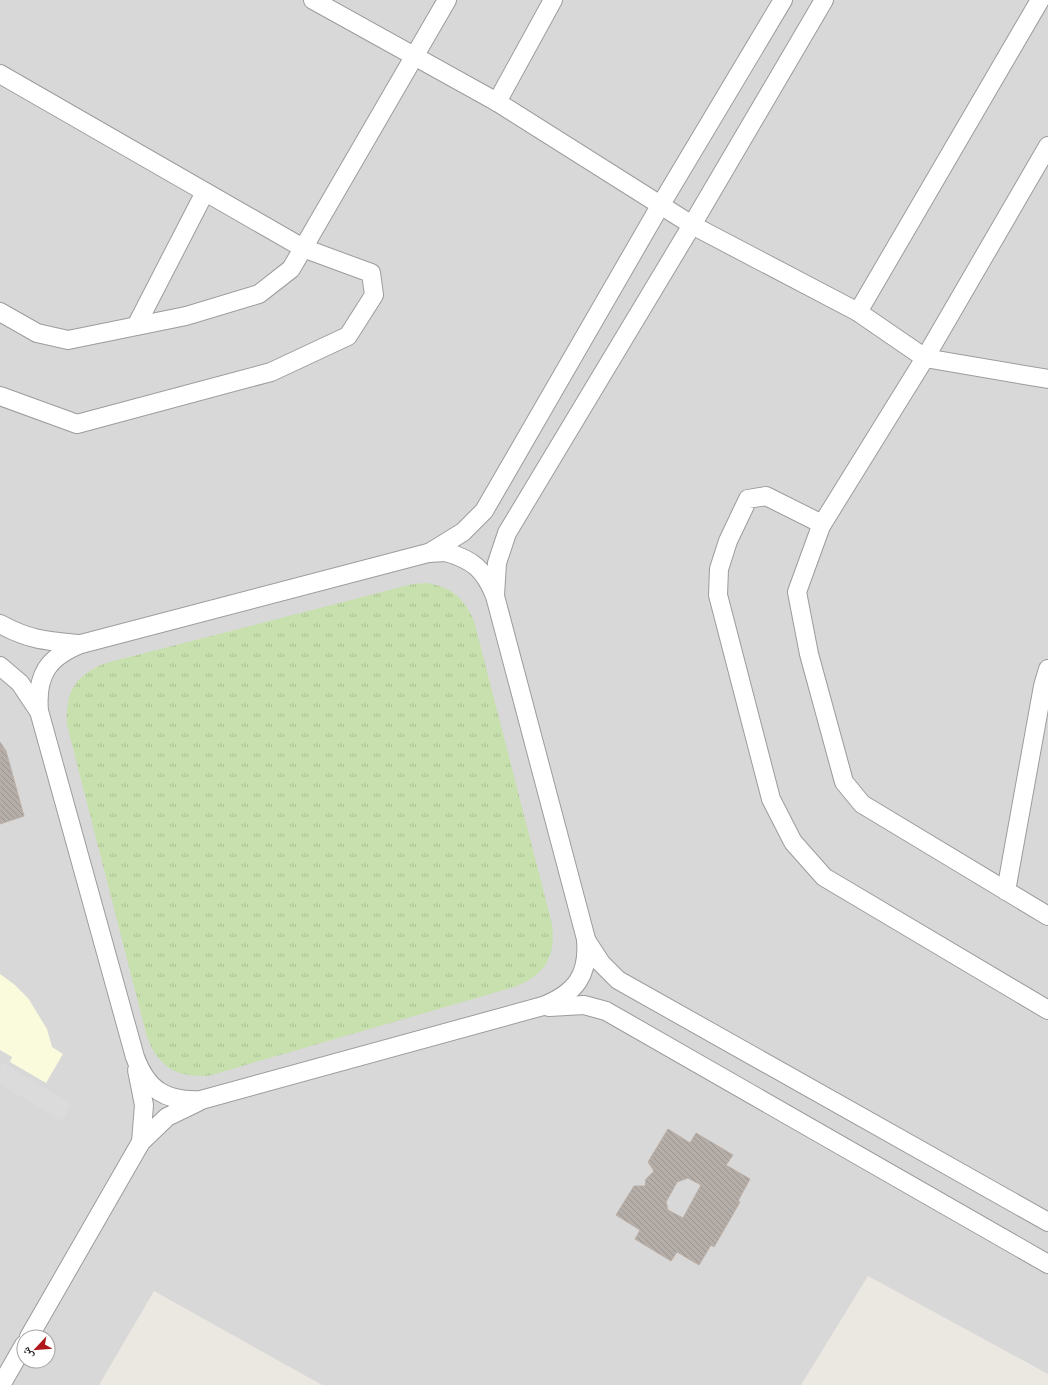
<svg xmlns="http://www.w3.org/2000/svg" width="1048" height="1385" font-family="Signika,'Noto Naskh Arabic',sans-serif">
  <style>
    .residential { fill: #d9d8d8; fill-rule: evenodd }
    .education { fill: #fafadc }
    .grass { fill: url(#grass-tufts) }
    .parking { fill: #dbdbdb }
    .building { fill: url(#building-back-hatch); stroke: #bbafa6; fill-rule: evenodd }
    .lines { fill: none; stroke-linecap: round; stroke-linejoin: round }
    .minor-casing { stroke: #9c9c9c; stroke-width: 20 }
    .minor { stroke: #fff; stroke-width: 18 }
  </style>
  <defs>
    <pattern id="grass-tufts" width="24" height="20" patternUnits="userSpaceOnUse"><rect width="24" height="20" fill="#c7e0ad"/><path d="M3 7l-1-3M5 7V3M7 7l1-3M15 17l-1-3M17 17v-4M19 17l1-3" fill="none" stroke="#aac094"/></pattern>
    <pattern id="building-back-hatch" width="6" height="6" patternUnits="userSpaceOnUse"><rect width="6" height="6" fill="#b4ada8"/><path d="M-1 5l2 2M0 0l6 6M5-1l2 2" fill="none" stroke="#9a9490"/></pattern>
  </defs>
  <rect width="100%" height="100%" fill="#ebe8e2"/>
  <path class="residential" d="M0,0H1048V1374L868,1276L801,1385H322L154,1291L99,1385H0ZM24,1337H48V1361H24Z"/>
  <path class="education" d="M0,974L15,985L28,998L47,1029L52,1047L63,1054L46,1083L10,1062L12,1057L0,1050Z"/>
  <path class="grass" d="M428,583C454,589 463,597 474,621L552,924C556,957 545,975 514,987L208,1076C176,1077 159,1068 147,1037L67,725C65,692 75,675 106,663L413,584Z"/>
  <path class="parking" d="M1,1062L72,1104L62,1121L0,1084Z"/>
  <g class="building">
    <path d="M0,742L6,751L24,816L0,824Z"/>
    <path d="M668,1129L690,1143L696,1133L733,1155L726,1165L750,1179L738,1201L740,1202L714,1247L711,1245L699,1265L677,1252L671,1261L635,1239L640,1230L616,1215L634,1186H645L646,1179L654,1171L648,1162ZM688,1178L701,1185L683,1218L668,1210L666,1202L677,1182Z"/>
  </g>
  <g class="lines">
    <g class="minor-casing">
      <g id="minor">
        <path d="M313,0L497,102L692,225L858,312L925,358L821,526L797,592L809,654L844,782L862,804L1048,916"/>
        <path d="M0,74L303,248L371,273L374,295L348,336L271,372L77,424L0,396"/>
        <path d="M497,102L553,0"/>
        <path d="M1048,146L925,358L1048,379"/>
        <path d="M0,312L37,333L68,340L186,316L259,294L291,269L447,0"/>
        <path d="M858,312L1040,0"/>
        <path d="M136,326L205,192"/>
        <path d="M822,524L766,496L748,499L728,541L719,569L718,595L771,799L793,842L824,877L1048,1010"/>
        <path d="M446,552C473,560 484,569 495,596L586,939C589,975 576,993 543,1006L201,1100C166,1102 147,1090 135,1057L39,711C36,675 48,657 81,644L428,553Z"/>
        <path d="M429,553L463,532L484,511L660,206L783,0"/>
        <path d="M495,595L497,563L507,533L692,225L824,0"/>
        <path d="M0,624C29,640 46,641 79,644"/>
        <path d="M0,666L20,683L38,710"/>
        <path d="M1006,891L1043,686L1048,669"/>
        <path d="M586,940L601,963L618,980L1048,1222"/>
        <path d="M549,1007L584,1005L606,1011L1048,1264"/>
        <path d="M137,1070L144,1105L141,1142L167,1117L198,1102"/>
        <path d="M29,1337L141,1142"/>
        <path d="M1,1385L24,1345"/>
      </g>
    </g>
    <use href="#minor" class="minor"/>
  </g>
  <g transform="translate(36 1349) rotate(244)"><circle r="19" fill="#ffffff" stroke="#a4a4a4"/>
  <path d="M0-3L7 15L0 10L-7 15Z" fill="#ae181a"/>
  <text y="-6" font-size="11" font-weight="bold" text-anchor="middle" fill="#1b1b1b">ش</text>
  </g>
</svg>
